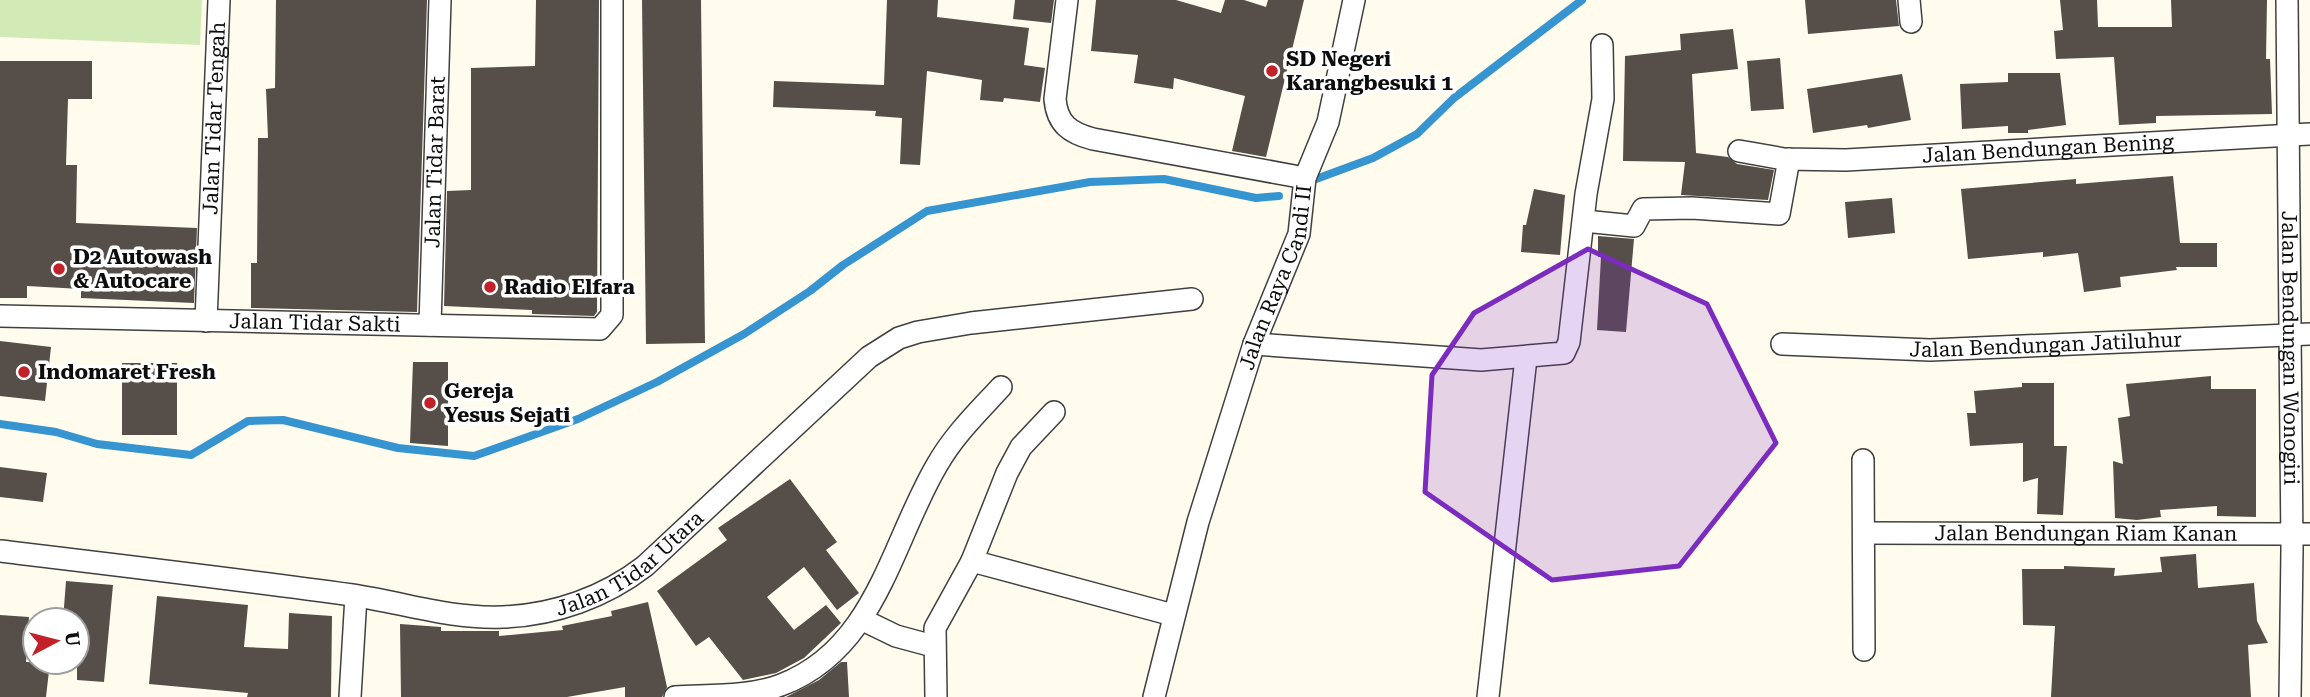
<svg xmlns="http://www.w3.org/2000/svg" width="2310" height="697" font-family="'Roboto Serif',serif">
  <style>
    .green { fill: #d2ebb6 }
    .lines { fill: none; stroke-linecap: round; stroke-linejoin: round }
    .stream { stroke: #3694d1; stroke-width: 8 }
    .building { fill: #564e49 }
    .street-casing { stroke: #404040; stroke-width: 24 }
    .street { stroke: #fff; stroke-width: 21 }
    .marked { fill: #7b2cbf; fill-opacity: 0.2; stroke: #7b2cbf; stroke-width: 5; stroke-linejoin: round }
    .poi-dot { fill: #c22129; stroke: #fff; stroke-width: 2.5 }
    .labels { text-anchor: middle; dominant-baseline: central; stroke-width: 7; stroke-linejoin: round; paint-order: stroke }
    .poi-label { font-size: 21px; font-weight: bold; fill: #0d0d0d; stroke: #fff; text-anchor: start }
    .street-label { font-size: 21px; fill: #0d0d0d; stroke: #fff }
  </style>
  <rect width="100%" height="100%" fill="#fffcee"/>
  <path class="green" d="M0,0H202L200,45L0,37Z"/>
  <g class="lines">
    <g class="stream">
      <path d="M1316,179L1373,158L1417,134L1454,98L1582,0"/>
      <path d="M0,424L56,432L97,444L191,455L248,421L283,420L398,448L474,456L578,419L657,382L744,334L810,291L843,265L927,211L1090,182L1164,179L1256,198L1279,196"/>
    </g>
  </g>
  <g class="building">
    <path d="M276,0H427L417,312L251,308V263H257L258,138H268L266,89L275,88Z"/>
    <path d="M536,0H599L597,312L594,316L532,314V310L444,306L447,191L471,190V68L535,66Z"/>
    <path d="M642,0H701L705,343L646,344Z"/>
    <path d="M887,0H938L937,17L1029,28L1024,65L1045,68L1040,102L1004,98L1003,102L980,100L982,80L927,71L920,165L900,164L902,118L875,116L876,111L773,107L774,81L884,85Z"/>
    <path d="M1015,0H1054L1051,23L1013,19Z"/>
    <path d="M1096,0H1176L1221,13L1225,0H1244L1266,7L1268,0H1304L1266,157L1232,151L1245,96L1174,78L1173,89L1134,83L1138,55L1091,51Z"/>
    <path d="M1805,0H1896L1899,26L1808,34Z"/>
    <path d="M2060,0H2097L2098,27H2172L2171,0H2267L2266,59H2270L2272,114L2156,116V123L2119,125L2114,57L2056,59L2054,31L2063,30Z"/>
    <path d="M1733,29L1738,69L1692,74L1696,153L1728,157L1737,164L1774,170L1768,200L1681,195L1685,162L1623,161L1625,56L1681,50L1680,34Z"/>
    <path d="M1780,58L1784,109L1751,111L1747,61Z"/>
    <path d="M0,61H92V99H68L66,165H77L76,223L197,228L194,303L81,298V289L27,286V298H0Z"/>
    <path d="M2008,73H2060L2066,125L2028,130V133H2008V126L1962,129L1960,84L2008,82Z"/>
    <path d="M1902,74L1911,120L1868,128L1867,125L1813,133L1807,89Z"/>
    <path d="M2173,176L2180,243H2217V267H2176L2177,270L2120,277L2121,287L2084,292L2078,253L2043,257V252L1968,259L1961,189L2076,179V184Z"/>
    <path d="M1534,189L1565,195L1560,255L1521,252L1523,225H1526Z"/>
    <path d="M1892,198L1895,233L1848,238L1845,202Z"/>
    <path d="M1598,236L1634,239L1626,332L1597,330L1601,257H1598Z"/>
    <path d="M0,341L51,347L45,401L0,396Z"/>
    <path d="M413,362H448V446L410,443Z"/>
    <rect x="122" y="363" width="55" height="72"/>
    <path d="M2211,376V389H2256V517L2217,516V506L2160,510L2161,517L2137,520L2115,518L2113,461L2123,464L2118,418L2130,416L2126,384Z"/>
    <path d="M2022,383H2054V446H2067L2063,515L2037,514L2038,478L2023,482V443L1970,446L1967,413H1976L1974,391L2022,387Z"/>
    <path d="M0,467L47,473L43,502L0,497Z"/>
    <path d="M790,479L837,542L826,550L859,593L837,610L804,567L767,597L794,630L826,605L841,623L804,658L776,673L743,680L709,637L696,646L657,591L727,540L718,528Z"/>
    <path d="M2196,554L2198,588L2254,583L2257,621L2268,643L2248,645L2251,697H2051L2055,626L2023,625L2022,569H2064V566L2115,568L2114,576L2162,572L2160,557Z"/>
    <path d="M66,581L113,585L104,682L77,680V620H63Z"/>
    <path d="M157,596L248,605L244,647L288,649L289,613L332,616L331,697H247L248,693L149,684Z"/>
    <path d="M648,602L667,687L662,697H625V687L567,697H401L400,624L441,627V631H499V636L563,630L562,626L612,616L611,611Z"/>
    <path d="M0,615L29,617L26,662H50L46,697H0Z"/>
    <path d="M841,662H847L849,697H786L819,680Z"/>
  </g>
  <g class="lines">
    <g class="street-casing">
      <g id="street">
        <path d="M1067,0L1055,99C1057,124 1070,133 1093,139L1305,178"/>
        <path d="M1909,0L1911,22"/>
        <path id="s1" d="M2287,0L2292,550L2290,697"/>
        <path id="s2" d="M1739,151L1784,159L1846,160L2310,134"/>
        <path d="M1584,221L1634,226L1643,209L1692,208L1779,214L1789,159"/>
        <path id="s3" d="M0,316L600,329L612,315V0"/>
        <path id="s4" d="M206,321L219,0"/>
        <path id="s5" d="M430,325L440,0"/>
        <path d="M1254,344L1481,360L1564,353L1569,342L1586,194L1603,99L1602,45"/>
        <path id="s6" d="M1782,344L1930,350L2310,334"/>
        <path d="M1863,460L1864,650"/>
        <path id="s7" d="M1864,533L2310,534"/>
        <path id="s8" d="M0,551C117,565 235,579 352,595C405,603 448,619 503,617C555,615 605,597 645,566L869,357L899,338L918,332L971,323L1192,299"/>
        <path d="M972,561L1007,473L1021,447L1054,412"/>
        <path d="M861,619L896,636L933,646"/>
        <path d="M350,697L356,596"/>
        <path d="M675,697C709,695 749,697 781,685C876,649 891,543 937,465C954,435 978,412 1001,387"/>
        <path d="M936,697L935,628L972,561L1173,615"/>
        <path id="s9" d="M1154,697L1198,522L1254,344L1299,234L1305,178L1328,122L1354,0"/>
        <path d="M1488,697L1526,358"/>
      </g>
    </g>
    <use href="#street" class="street"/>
  </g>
  <path class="marked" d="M1588,249L1707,304L1776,443L1679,566L1552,580L1425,492L1432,375L1474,313Z"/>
  <g class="poi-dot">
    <circle cx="1272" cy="71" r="7"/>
    <circle cx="59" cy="269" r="7"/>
    <circle cx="490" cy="287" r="7"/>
    <circle cx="24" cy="372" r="7"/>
    <circle cx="430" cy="403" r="7"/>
  </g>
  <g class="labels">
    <g class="poi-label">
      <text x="1286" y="59">SD Negeri<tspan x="1286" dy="24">Karangbesuki 1</tspan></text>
      <text x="73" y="257">D2 Autowash<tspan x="73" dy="24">&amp; Autocare</tspan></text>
      <text x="504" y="287">Radio Elfara</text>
      <text x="38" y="372">Indomaret Fresh</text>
      <text x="444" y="391">Gereja<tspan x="444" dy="24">Yesus Sejati</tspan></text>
    </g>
    <g class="street-label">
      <text stroke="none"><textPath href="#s4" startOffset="203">Jalan Tidar Tengah</textPath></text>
      <text stroke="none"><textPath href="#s2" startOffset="310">Jalan Bendungan Bening</textPath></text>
      <text stroke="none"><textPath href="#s5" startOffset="163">Jalan Tidar Barat</textPath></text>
      <text stroke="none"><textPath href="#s9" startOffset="438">Jalan Raya Candi II</textPath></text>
      <text stroke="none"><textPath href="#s3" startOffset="315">Jalan Tidar Sakti</textPath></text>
      <text stroke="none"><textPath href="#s6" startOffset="264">Jalan Bendungan Jatiluhur</textPath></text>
      <text stroke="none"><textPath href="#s1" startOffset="348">Jalan Bendungan Wonogiri</textPath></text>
      <text stroke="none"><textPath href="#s7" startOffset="222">Jalan Bendungan Riam Kanan</textPath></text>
      <text stroke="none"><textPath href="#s8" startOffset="649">Jalan Tidar Utara</textPath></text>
    </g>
  </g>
  <g transform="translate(56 641) rotate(83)"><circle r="33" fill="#ffffff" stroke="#9e9e9e" stroke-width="2"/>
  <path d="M0-5L12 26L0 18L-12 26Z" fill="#c22129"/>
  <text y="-10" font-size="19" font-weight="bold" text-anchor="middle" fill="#0d0d0d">U</text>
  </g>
</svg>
